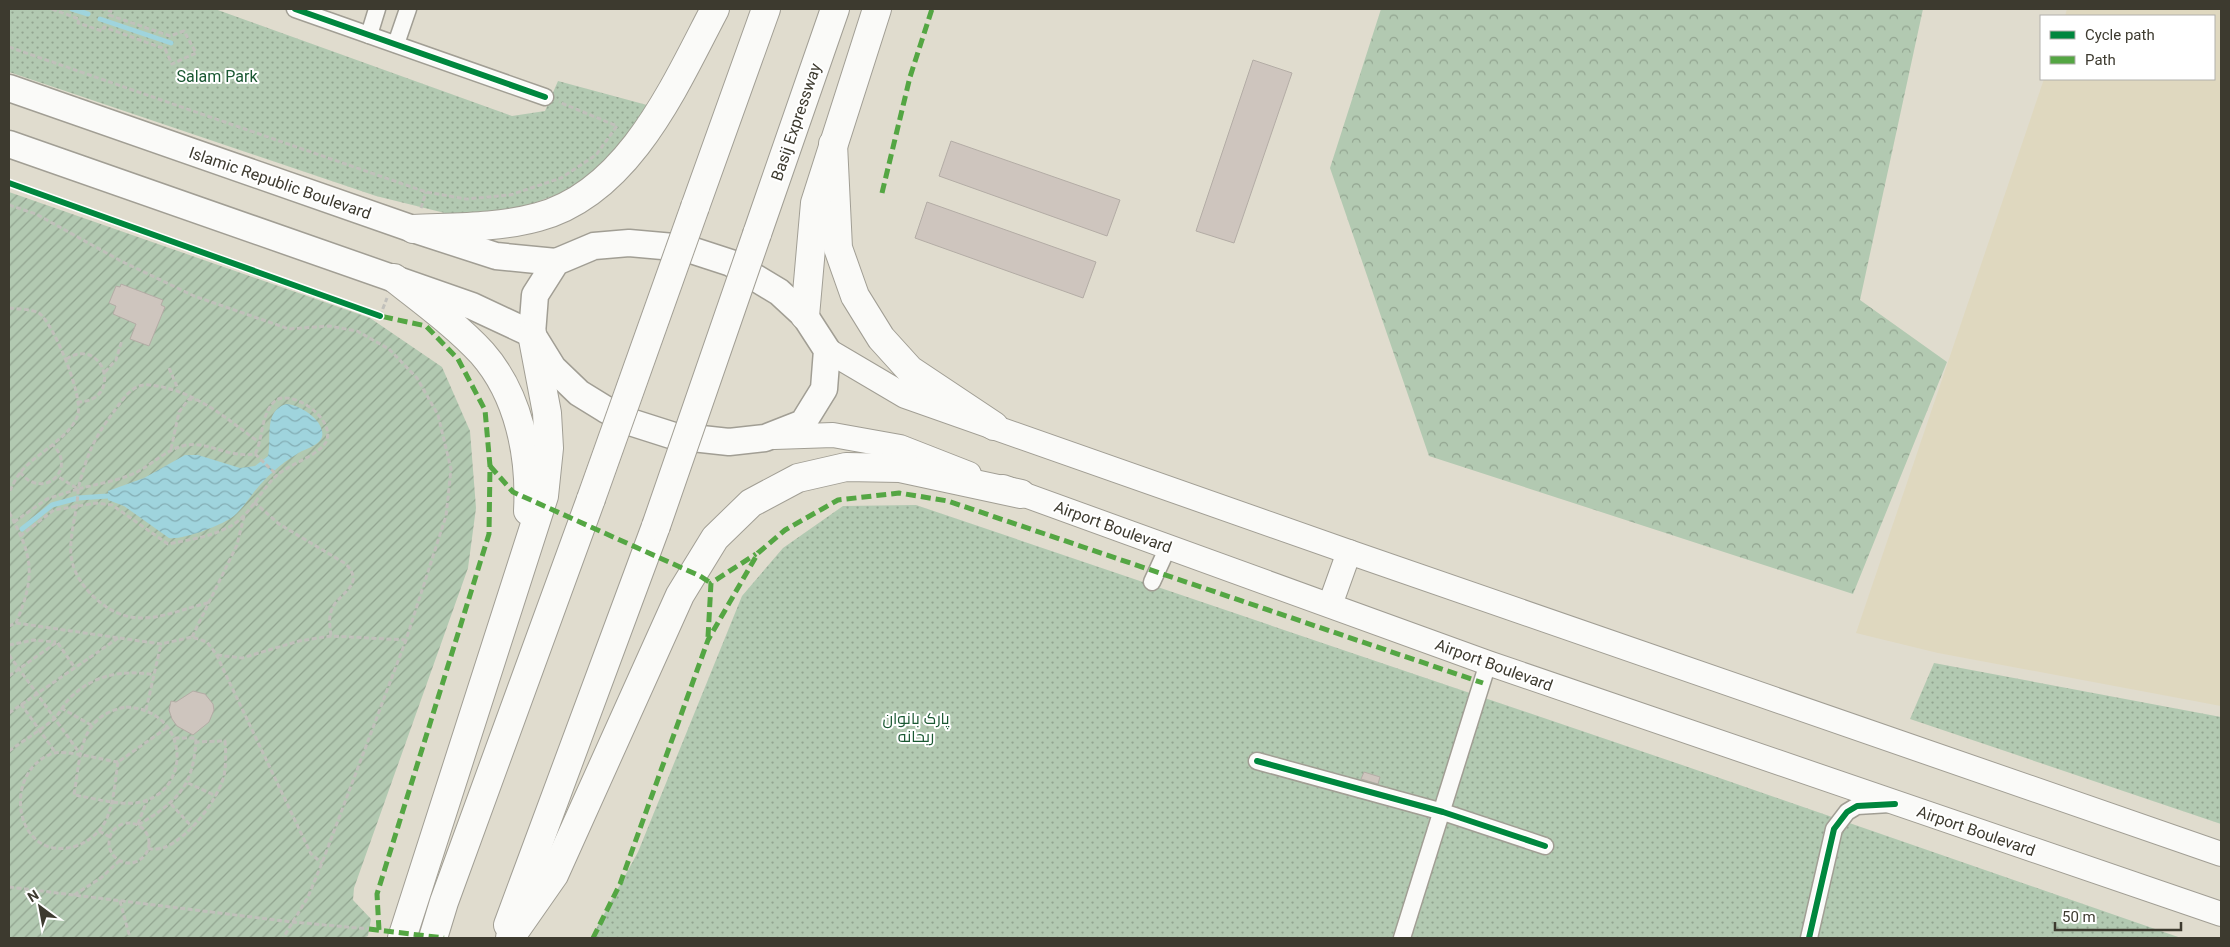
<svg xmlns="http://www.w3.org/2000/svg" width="2230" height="947" font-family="Roboto,Cairo,sans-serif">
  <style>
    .built { fill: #dfd8bf }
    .forest { fill: url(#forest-crowns) }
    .park { fill: url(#park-dots) }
    .garden { fill: url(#garden-furrows) }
    .water { fill: url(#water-waves) }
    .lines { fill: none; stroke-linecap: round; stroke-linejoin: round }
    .stream { stroke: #9fd4dd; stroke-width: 5 }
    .building { fill: #cec5be; stroke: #b3aca5 }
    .minor-casing { stroke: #a19e94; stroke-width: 19 }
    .secondary-casing { stroke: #a19e94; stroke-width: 26 }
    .primary-casing { stroke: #a19e94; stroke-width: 29 }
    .trunk-casing { stroke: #a19e94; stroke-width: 30 }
    .path { stroke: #c1c0bb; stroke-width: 3; stroke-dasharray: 5 2.5; stroke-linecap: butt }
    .minor { stroke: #fafaf8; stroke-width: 16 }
    .secondary { stroke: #fafaf8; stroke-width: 24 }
    .primary { stroke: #fafaf8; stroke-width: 26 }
    .trunk { stroke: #fafaf8; stroke-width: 28 }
    .trunk-bridge-casing { stroke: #a19e94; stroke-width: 30; stroke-linecap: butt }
    .trunk-bridge { stroke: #fafaf8; stroke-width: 28 }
    .quiet { stroke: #54a643; stroke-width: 5; stroke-dasharray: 10 5; stroke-linecap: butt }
    .cycleway-casing { stroke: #fff; stroke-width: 9 }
    .cycleway { stroke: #00873e; stroke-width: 6 }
    .labels { text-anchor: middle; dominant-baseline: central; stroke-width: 4; stroke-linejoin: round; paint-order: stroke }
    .park-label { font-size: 16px; fill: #1a5732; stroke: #fff }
    .street-label { font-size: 16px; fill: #3d3a2f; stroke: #fff }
  </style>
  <defs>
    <pattern id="forest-crowns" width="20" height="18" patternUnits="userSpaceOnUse" patternTransform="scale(1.25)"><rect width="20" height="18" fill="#b2c9b1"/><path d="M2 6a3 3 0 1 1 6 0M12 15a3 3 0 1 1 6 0" fill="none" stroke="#92a490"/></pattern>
    <pattern id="park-dots" width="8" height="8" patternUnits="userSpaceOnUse" patternTransform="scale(1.25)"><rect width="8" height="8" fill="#b2c9b1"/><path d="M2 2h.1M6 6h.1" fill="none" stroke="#92a490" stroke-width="1.8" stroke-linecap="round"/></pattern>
    <pattern id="garden-furrows" width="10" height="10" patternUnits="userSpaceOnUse" patternTransform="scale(1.25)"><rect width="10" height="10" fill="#b2c9b1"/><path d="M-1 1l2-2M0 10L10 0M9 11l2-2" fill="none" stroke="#92a490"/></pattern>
    <pattern id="water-waves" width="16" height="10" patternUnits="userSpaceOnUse" patternTransform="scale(1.25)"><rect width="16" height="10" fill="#9fd4dd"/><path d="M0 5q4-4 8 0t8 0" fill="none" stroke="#83adb4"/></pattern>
  </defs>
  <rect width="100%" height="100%" fill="#e0dcce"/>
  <path class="built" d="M2067,9H2221V706L1938,653L1856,633L2044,79H2214V16H2065Z"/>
  <path class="forest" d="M1381,9H1923L1860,300L1947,362L1853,594L1429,456L1330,168Z"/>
  <g class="park">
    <path d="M9,9H215L512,116L545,111L558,81L647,105L615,157L572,189L520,208L457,216L376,196L9,72Z"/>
    <path d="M916,505L1685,766L2181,938H591L638,852L742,596L783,548L843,506Z"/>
    <path d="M1934,663L2221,717V824L1910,719Z"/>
  </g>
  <path class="garden" d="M9,192L370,318L442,367L470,431L476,508L468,568L354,888L353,900L371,919L368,936L363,938H9Z"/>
  <path class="water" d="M286,404C299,404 326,421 322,437C319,446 304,449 297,454C280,464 266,477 254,492C247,501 240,512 231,518C219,526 183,540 169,538L124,506L108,500V491L144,478L185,455H198L240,468L255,466L268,456C272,439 263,411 286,404Z"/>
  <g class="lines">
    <g class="stream">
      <path d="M72,9L88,14"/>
      <path d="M100,19L171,43"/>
      <path d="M22,529L52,505L78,498L108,496"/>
    </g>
  </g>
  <g class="building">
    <path d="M1253,60L1292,73L1234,243L1196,231Z"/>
    <path d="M951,141L1120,200L1107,236L939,176Z"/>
    <path d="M927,202L1096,262L1083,298L915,238Z"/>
    <path d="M121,284L163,300L161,305L165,307L149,346L130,339L136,324L113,314L116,306L109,303L116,286L120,287Z"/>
    <path d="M193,691L205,694L213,704L214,710L209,722L193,735L177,726L172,719L169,710L171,701L176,702Z"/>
    <path d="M1364,772L1380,777L1378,784L1361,779Z"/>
  </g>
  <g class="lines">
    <g class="minor-casing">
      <g id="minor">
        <path d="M295,9L545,97"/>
        <path d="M369,35L377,9"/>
        <path d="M396,44L408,9"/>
        <path d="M1152,582L1168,547"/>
        <path d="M1257,761L1443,812L1545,846"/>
        <path d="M1402,938L1488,663"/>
        <path d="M1809,938L1834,829L1847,812L1857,806L1890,804"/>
      </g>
    </g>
    <g class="secondary-casing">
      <g id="secondary">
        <path d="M827,350L905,396L1349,552L2221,854"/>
        <path d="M774,437L833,435L900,447L969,474"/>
        <path d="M1003,487L1488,663L2221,914"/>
        <path d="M1330,605L1349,552"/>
      </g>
    </g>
    <g class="primary-casing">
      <g id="primary">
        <path d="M9,88L413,229L496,256L556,262"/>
        <path d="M9,144L472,306L532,334"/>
        <path d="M629,243L685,248L731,263L779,292L805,316L827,350L824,389L803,423L765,438L729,442L674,436L627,421L605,409L579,393L553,368L532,334L535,295L556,262L594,246Z"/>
      </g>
    </g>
    <g class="trunk-casing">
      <g id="trunk">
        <path d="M833,144L838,248L855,296L881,338L910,370L994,426"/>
        <path d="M695,207L766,9"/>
        <path d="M413,229C454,227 498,228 538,217C629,193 675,85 715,9"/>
        <path d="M757,234L835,9"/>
        <path d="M394,278C424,302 456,325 482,353C519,395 531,456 528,511"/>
        <path d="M805,316L815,203L877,9"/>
        <path d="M508,925L656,526"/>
        <path d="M402,938L544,496L549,448L547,413L532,334"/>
        <path d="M433,938L444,902L591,499"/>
        <path d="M510,938L554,875L680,595L715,538L751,503L798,478L846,467L900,468L1021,494"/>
      </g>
    </g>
    <g class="path">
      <path d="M52,9L79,19L78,23L102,31L104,27L165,49L172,64L196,53L184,31L170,36L109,15L111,11L103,9"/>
      <path d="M9,47L426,192L466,199L510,195L561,178L596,155L617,126L559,102"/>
      <path d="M9,205L36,214L121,261L194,296L289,329L329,326L357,331L389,349L417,378L438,415L451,469L446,516L406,640L322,863L308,897L283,938"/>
      <path d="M421,208L426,192"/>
      <path d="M9,308C17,309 31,309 39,313C54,324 83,396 78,414C72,437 33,455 20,473C15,479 12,487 9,493"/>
      <path d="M380,316L387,298"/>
      <path d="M66,359C104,335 124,401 78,402"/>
      <path d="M169,368L178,389"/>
      <path d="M105,372L116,360L122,340"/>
      <path d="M171,449L179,412L189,399L196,400"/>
      <path d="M255,454L277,475"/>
      <path d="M20,472C42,501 78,470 53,445"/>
      <path d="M78,489C78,512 67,540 72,561C75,576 86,590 96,599C135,633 166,613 211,602"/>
      <path d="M254,502L279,524L346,564C366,586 339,592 332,609C328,618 330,627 331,636"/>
      <path d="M9,512C33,557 36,575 16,623"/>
      <path d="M14,522L47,499L78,489C87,455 93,439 115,410C121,402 128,390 139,386C145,384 151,385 157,386C198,393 227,419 260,443"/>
      <path d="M20,536L54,510L96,503L112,505L168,544C188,540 209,537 227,528C249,518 259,492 276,476C289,464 318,456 326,442C337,419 291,388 275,401C260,415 264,437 255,454C228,458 210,442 187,445C168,448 154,463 137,472C119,481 96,484 78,489L57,476"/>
      <path d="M9,626L16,623L161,644L192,637L207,642L216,654L311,854L322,863"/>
      <path d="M192,637L237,545L244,516"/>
      <path d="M9,645L33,640L56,642"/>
      <path d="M9,655L81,755"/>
      <path d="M217,655L242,658L299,641L331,636L406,640"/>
      <path d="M9,676L57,642L75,668"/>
      <path d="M21,704L55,752"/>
      <path d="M126,707C192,710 193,796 135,803C115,805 94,798 74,795C81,755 78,716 126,707Z"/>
      <path d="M61,708L91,725"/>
      <path d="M146,710L161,644"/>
      <path d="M9,713L118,638"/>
      <path d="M9,751C23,741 39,731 53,720C59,715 63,705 69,699C92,675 123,669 154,675"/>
      <path d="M118,762C104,760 67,750 54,753C0,770 14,865 76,846C88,842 99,833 105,822C114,805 115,781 118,762L168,727"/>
      <path d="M188,783L216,796"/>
      <path d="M171,804L192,827"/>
      <circle cx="129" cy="843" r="20"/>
      <path d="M138,824L147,800"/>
      <path d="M138,825C178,801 194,786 196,738H174"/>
      <path d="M99,831L110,837"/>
      <path d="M148,849C153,849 159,849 163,848C188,839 217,801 224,776C226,765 226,753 225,741L196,742"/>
      <path d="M9,887L292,922L369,929"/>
      <path d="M74,895L101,878L119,861"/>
      <path d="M120,901L130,938"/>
    </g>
    <use href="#minor" class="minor"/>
    <use href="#secondary" class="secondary"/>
    <use href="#primary" class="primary"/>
    <use href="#trunk" class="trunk"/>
    <g class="trunk-bridge-casing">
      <g id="trunk-bridge">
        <path d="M591,499L695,207"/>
        <path d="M656,526L757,234"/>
      </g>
    </g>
    <use href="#trunk-bridge" class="trunk-bridge"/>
    <g class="quiet">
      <path d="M882,193L910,77L932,9"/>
      <path d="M490,466L513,492L700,576L711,583"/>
      <path d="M708,637L711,583L756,554"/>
      <path d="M369,929L444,938"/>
      <path d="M379,930L377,894L489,534L490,466L485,410L458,359L426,326L380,316"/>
      <path d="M593,938L620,884L708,640L758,553L785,530L838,500L899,493L948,501L1483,683"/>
    </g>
    <g class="cycleway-casing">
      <g id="cycleway">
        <path d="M295,9L545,97"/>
        <path d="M9,183L380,316"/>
        <path d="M1257,761L1443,812L1545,846"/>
        <path d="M1809,938L1834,829L1847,812L1857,806L1895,804"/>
      </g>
    </g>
    <use href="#cycleway" class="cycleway"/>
  </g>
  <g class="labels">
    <g class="park-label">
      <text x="217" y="76">Salam Park</text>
      <text x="916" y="718">پارک بانوان<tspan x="916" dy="18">ریحانه</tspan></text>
    </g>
    <g class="street-label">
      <text transform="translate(796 122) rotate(-71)">Basij Expressway</text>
      <text transform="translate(280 183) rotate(19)">Islamic Republic Boulevard</text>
      <text transform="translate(1113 527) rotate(20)">Airport Boulevard</text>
      <text transform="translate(1494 665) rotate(20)">Airport Boulevard</text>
      <text transform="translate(1976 831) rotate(19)">Airport Boulevard</text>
    </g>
  </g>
  <rect width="2230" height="947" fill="none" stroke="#3d3a2f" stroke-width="20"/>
  <rect x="2040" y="15" width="175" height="65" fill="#ffffff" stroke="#b1b0ac"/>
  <rect x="2050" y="31" width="25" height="8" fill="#00873e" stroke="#b1b0ac"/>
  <text x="2085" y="40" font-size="15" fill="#3d3a2f">Cycle path</text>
  <rect x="2050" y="56" width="25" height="8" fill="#54a643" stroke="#b1b0ac"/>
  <text x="2085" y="65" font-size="15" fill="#3d3a2f">Path</text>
  <g transform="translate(40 907) rotate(328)" stroke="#ffffff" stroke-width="4" paint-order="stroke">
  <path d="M0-4L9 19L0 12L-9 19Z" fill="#3d3a2f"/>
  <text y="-8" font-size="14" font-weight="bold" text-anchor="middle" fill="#3d3a2f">N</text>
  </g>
  <path d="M2055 922v8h126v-8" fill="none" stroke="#3d3a2f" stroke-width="2.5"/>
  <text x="2062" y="922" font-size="15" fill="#3d3a2f" stroke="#ffffff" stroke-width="4" paint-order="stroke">50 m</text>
</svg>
